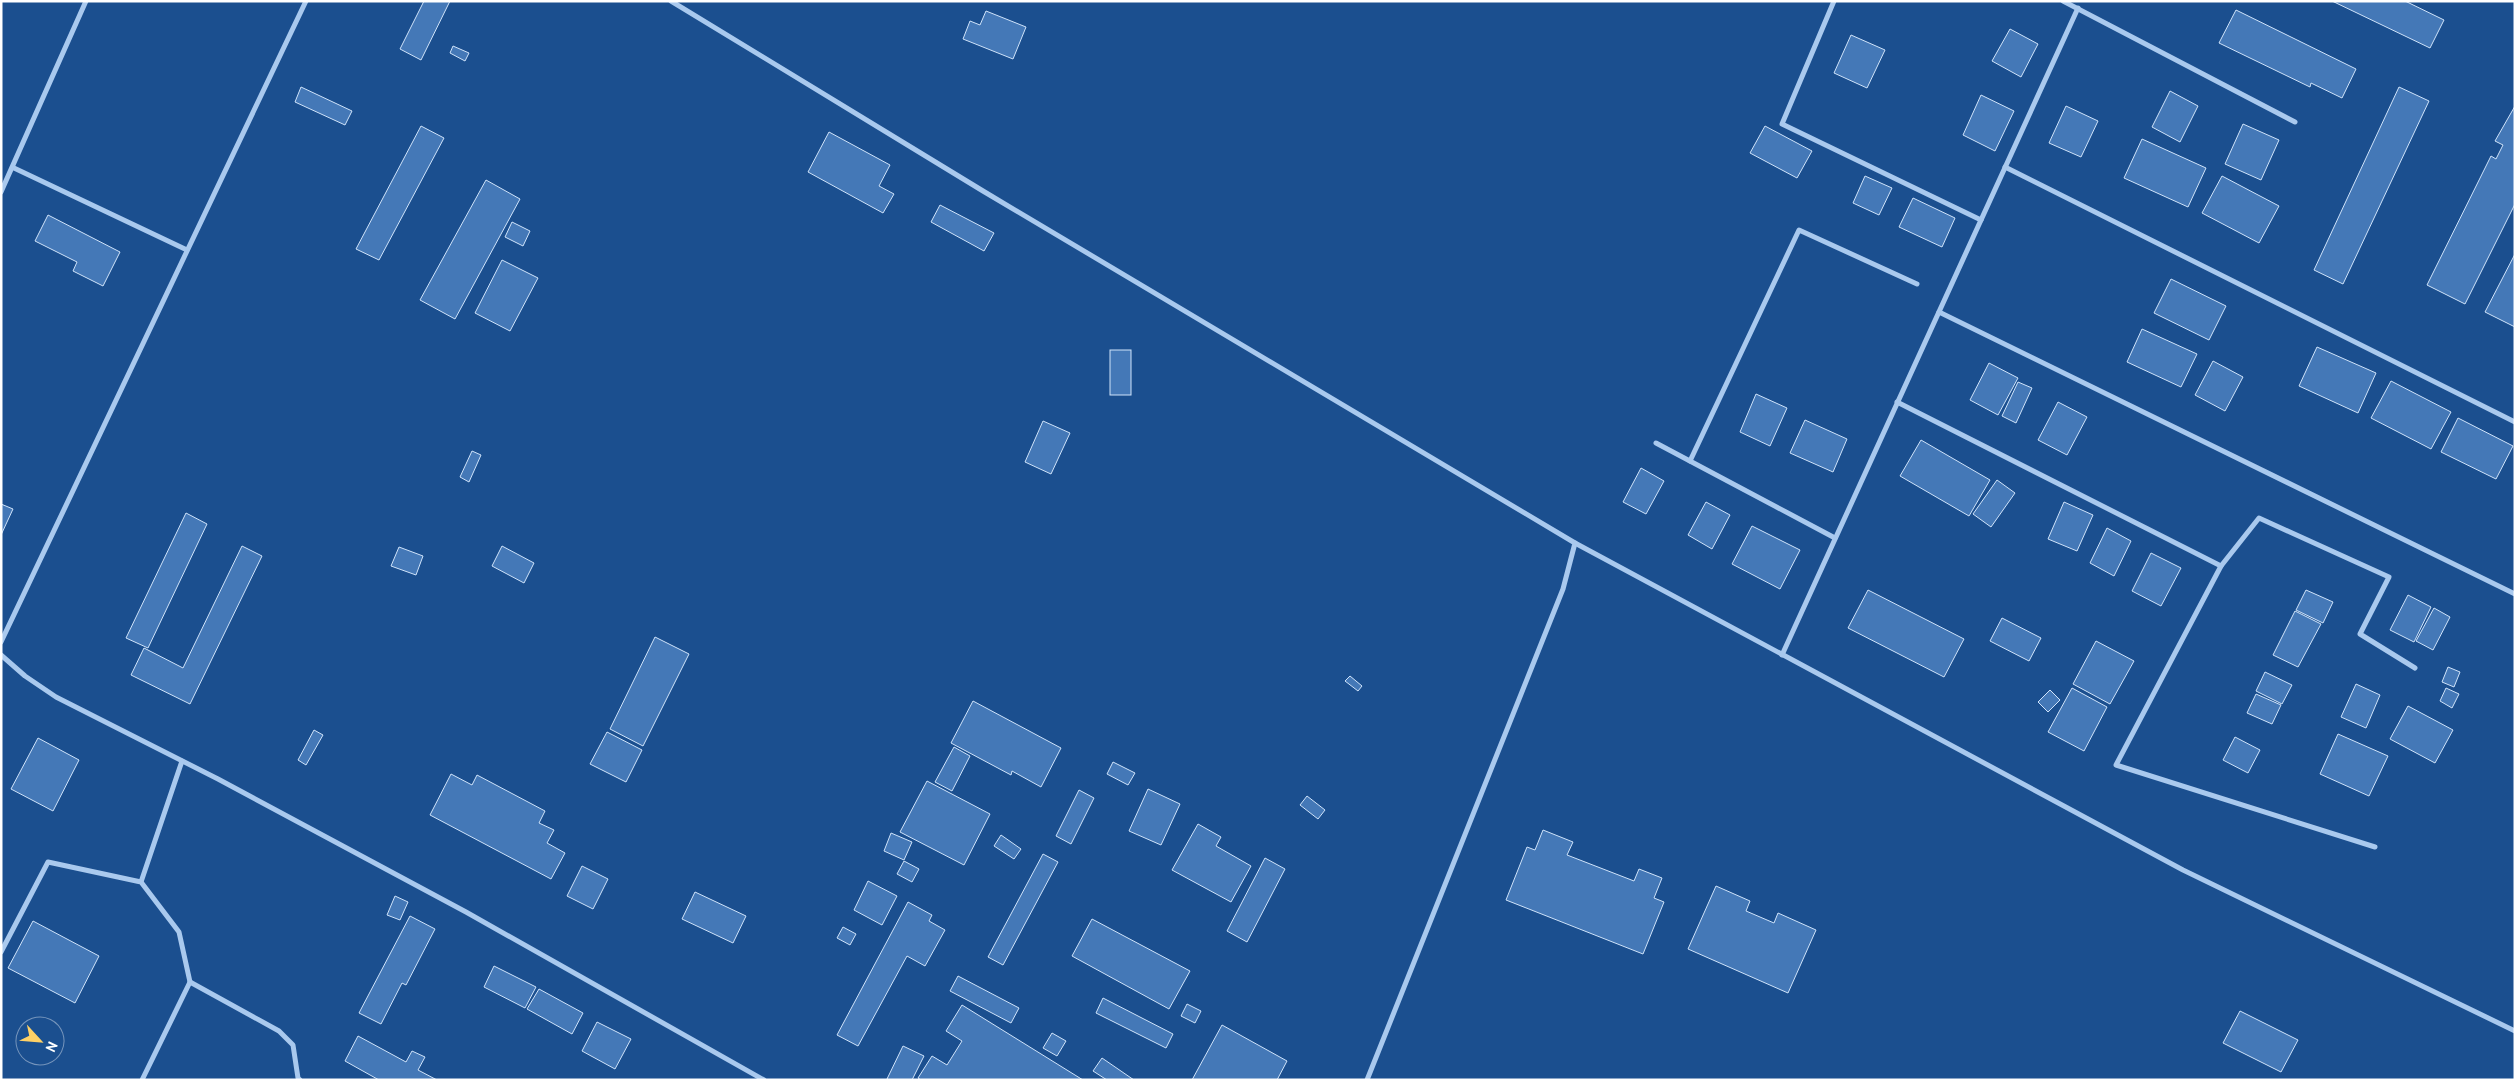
<svg xmlns="http://www.w3.org/2000/svg" width="2516" height="1081" font-family="'PT Sans',sans-serif">
  <style>
    .building { fill: #4478b7; stroke: #cfe3fa }
    .lines { fill: none; stroke-linecap: round; stroke-linejoin: round }
    .street { stroke: #a9c9ee; stroke-width: 5 }
  </style>
  <rect width="100%" height="100%" fill="#1b4f8f"/>
  <g class="building">
    <path d="M424,1H450L421,60L400,49Z"/>
    <path d="M2332,1H2405L2444,20L2430,48Z"/>
    <path d="M2236,10L2356,69L2342,98L2311,83L2310,87L2219,43Z"/>
    <path d="M986,11L1026,27L1013,59L963,39L970,21L980,25Z"/>
    <path d="M2010,29L2038,44L2021,77L1992,61Z"/>
    <path d="M1851,35L1885,50L1867,88L1834,73Z"/>
    <path d="M453,46L469,53L465,61L450,53Z"/>
    <path d="M301,87L352,111L345,125L295,102Z"/>
    <path d="M2399,87L2429,101L2343,284L2314,270Z"/>
    <path d="M2170,91L2198,106L2180,142L2152,127Z"/>
    <path d="M1981,95L2014,111L1995,151L1963,135Z"/>
    <path d="M2066,106L2098,121L2081,157L2049,143Z"/>
    <path d="M2515,106V204L2465,304L2427,285L2491,156L2496,159L2503,145L2495,141Z"/>
    <path d="M2243,124L2279,140L2261,180L2225,164Z"/>
    <path d="M421,126L444,138L379,260L356,249Z"/>
    <path d="M1765,126L1812,151L1797,178L1750,153Z"/>
    <path d="M829,132L890,165L879,186L894,194L883,213L808,172Z"/>
    <path d="M2142,139L2206,168L2188,207L2124,178Z"/>
    <path d="M1865,176L1892,188L1879,215L1853,203Z"/>
    <path d="M2222,176L2279,206L2259,243L2202,213Z"/>
    <path d="M486,180L520,199L455,319L420,300Z"/>
    <path d="M1913,198L1955,218L1942,247L1899,227Z"/>
    <path d="M940,205L994,233L984,251L931,222Z"/>
    <path d="M48,215L120,252L103,286L73,271L77,262L35,241Z"/>
    <path d="M512,222L530,231L523,246L505,237Z"/>
    <path d="M2515,254V327L2485,312Z"/>
    <path d="M502,260L538,278L510,331L475,313Z"/>
    <path d="M2171,279L2226,306L2209,340L2154,313Z"/>
    <path d="M2142,329L2197,354L2181,387L2127,362Z"/>
    <path d="M2317,347L2376,373L2358,413L2299,386Z"/>
    <rect x="1110" y="350" width="21" height="45"/>
    <path d="M2213,361L2243,377L2225,411L2195,395Z"/>
    <path d="M1989,363L2018,378L1998,415L1970,400Z"/>
    <path d="M2391,381L2451,412L2431,449L2371,418Z"/>
    <path d="M2018,382L2032,388L2016,423L2002,416Z"/>
    <path d="M1756,394L1787,408L1770,446L1740,432Z"/>
    <path d="M2058,402L2087,417L2067,455L2038,440Z"/>
    <path d="M2458,418L2513,446L2496,479L2441,452Z"/>
    <path d="M1805,420L1847,439L1833,472L1790,453Z"/>
    <path d="M1043,421L1070,433L1051,474L1025,462Z"/>
    <path d="M1921,440L1990,480L1969,516L1900,476Z"/>
    <path d="M472,451L481,455L469,482L460,477Z"/>
    <path d="M1641,468L1664,481L1646,514L1623,502Z"/>
    <path d="M1997,480L2015,493L1991,527L1973,514Z"/>
    <path d="M1706,502L1730,515L1712,549L1688,535Z"/>
    <path d="M2064,502L2093,515L2077,551L2048,539Z"/>
    <path d="M1,504L13,509L1,535Z"/>
    <path d="M186,513L207,524L148,648L126,638Z"/>
    <path d="M1752,526L1800,550L1780,589L1732,564Z"/>
    <path d="M2107,528L2131,541L2114,576L2090,563Z"/>
    <path d="M242,546L262,556L190,704L131,675L144,648L183,668Z"/>
    <path d="M502,546L534,563L524,583L492,566Z"/>
    <path d="M399,547L423,556L416,575L391,566Z"/>
    <path d="M2151,553L2181,568L2161,606L2132,591Z"/>
    <path d="M1868,590L1964,639L1944,677L1848,628Z"/>
    <path d="M2306,590L2333,602L2323,623L2296,610Z"/>
    <path d="M2408,595L2431,607L2414,642L2390,630Z"/>
    <path d="M2434,608L2450,617L2433,650L2416,641Z"/>
    <path d="M2295,611L2321,624L2298,667L2273,655Z"/>
    <path d="M2002,618L2041,638L2029,661L1990,641Z"/>
    <path d="M655,637L689,654L643,746L610,729Z"/>
    <path d="M2096,641L2134,661L2110,704L2073,684Z"/>
    <path d="M2448,667L2460,672L2454,687L2442,682Z"/>
    <path d="M2265,672L2292,685L2282,704L2256,691Z"/>
    <path d="M1350,676L1362,686L1358,691L1345,681Z"/>
    <path d="M2356,684L2380,695L2366,728L2341,717Z"/>
    <path d="M2072,688L2107,707L2084,751L2048,732Z"/>
    <path d="M2446,688L2459,694L2452,708L2440,701Z"/>
    <path d="M2050,690L2060,700L2048,712L2038,702Z"/>
    <path d="M2256,694L2281,705L2272,724L2247,713Z"/>
    <path d="M973,701L1061,748L1041,787L1012,771L1011,775L951,743Z"/>
    <path d="M2408,706L2453,730L2435,763L2390,739Z"/>
    <path d="M314,730L323,735L306,765L298,760Z"/>
    <path d="M607,732L642,750L626,782L590,764Z"/>
    <path d="M2338,734L2388,756L2369,796L2320,774Z"/>
    <path d="M2235,737L2260,750L2248,773L2223,760Z"/>
    <path d="M38,738L79,760L53,811L11,789Z"/>
    <path d="M954,747L970,756L952,791L935,782Z"/>
    <path d="M1113,762L1135,773L1128,785L1107,774Z"/>
    <path d="M451,774L472,785L477,775L545,811L539,823L554,830L547,843L565,853L551,879L430,815Z"/>
    <path d="M927,781L990,814L964,865L900,832Z"/>
    <path d="M1148,789L1180,804L1161,845L1129,831Z"/>
    <path d="M1079,790L1094,798L1071,844L1056,836Z"/>
    <path d="M1307,796L1325,810L1318,819L1300,805Z"/>
    <path d="M1198,824L1221,837L1216,846L1251,866L1231,902L1172,870Z"/>
    <path d="M1543,830L1573,842L1567,855L1634,881L1639,869L1662,878L1654,898L1664,902L1643,954L1506,900L1527,847L1535,850Z"/>
    <path d="M891,833L912,842L904,860L884,851Z"/>
    <path d="M1001,835L1021,849L1014,859L994,846Z"/>
    <path d="M1043,854L1058,862L1003,965L988,957Z"/>
    <path d="M1265,858L1285,869L1247,942L1227,931Z"/>
    <path d="M904,861L919,869L912,882L897,874Z"/>
    <path d="M582,866L608,879L593,909L567,896Z"/>
    <path d="M868,881L897,896L882,925L854,910Z"/>
    <path d="M1716,886L1750,901L1746,911L1774,923L1778,913L1816,930L1788,993L1688,949Z"/>
    <path d="M695,892L746,916L733,943L682,919Z"/>
    <path d="M395,896L408,902L400,920L387,915Z"/>
    <path d="M908,902L932,915L929,921L945,930L925,966L907,956L858,1046L837,1035Z"/>
    <path d="M410,916L435,929L406,985L402,983L381,1024L359,1013Z"/>
    <path d="M1092,919L1190,971L1169,1009L1072,956Z"/>
    <path d="M33,921L99,956L75,1003L8,968Z"/>
    <path d="M843,927L856,934L850,945L837,938Z"/>
    <path d="M494,966L536,987L525,1008L484,987Z"/>
    <path d="M958,976L1019,1008L1011,1023L950,991Z"/>
    <path d="M539,989L583,1013L572,1034L527,1009Z"/>
    <path d="M1103,998L1173,1034L1166,1048L1096,1013Z"/>
    <path d="M1187,1004L1201,1011L1195,1023L1181,1016Z"/>
    <path d="M962,1005L1083,1080H921L918,1078L932,1056L947,1065L962,1041L946,1031Z"/>
    <path d="M2240,1011L2298,1040L2281,1072L2223,1043Z"/>
    <path d="M597,1022L631,1039L615,1069L582,1051Z"/>
    <path d="M1222,1025L1287,1061L1277,1080H1192Z"/>
    <path d="M1052,1033L1066,1041L1057,1056L1043,1048Z"/>
    <path d="M358,1036L406,1062L412,1051L425,1057L418,1070L437,1080H379L345,1061Z"/>
    <path d="M903,1046L924,1056L912,1080H889L887,1079Z"/>
    <path d="M1102,1058L1134,1080H1107L1093,1071Z"/>
  </g>
  <g class="lines">
    <g class="street">
      <path d="M671,1L983,191L1575,543L1563,589L1367,1080"/>
      <path d="M1834,1L1782,124L1981,220"/>
      <path d="M2063,1L2295,122"/>
      <path d="M2005,167L2515,422"/>
      <path d="M14,168L187,250"/>
      <path d="M1,192L86,1"/>
      <path d="M1939,312L2515,594"/>
      <path d="M1897,402L2221,566"/>
      <path d="M1656,443L1835,538"/>
      <path d="M1690,461L1799,230L1917,284"/>
      <path d="M1575,543L2183,870L2515,1031"/>
      <path d="M1,642L306,1"/>
      <path d="M1,655L25,676L56,697L218,779L466,912L764,1080"/>
      <path d="M1782,655L2078,8"/>
      <path d="M2375,847L2116,765L2221,566L2259,518L2389,577L2360,634L2415,668"/>
      <path d="M141,882L182,761"/>
      <path d="M1,952L48,862L141,882L179,932L190,982L142,1080"/>
      <path d="M190,982L279,1031L293,1045L298,1078L300,1080"/>
    </g>
  </g>
  <rect width="2516" height="1081" fill="none" stroke="#ffffff" stroke-width="5"/>
  <g transform="translate(40 1041) rotate(116)"><circle r="24" fill="#1b4f8f" stroke="#7695bc"/>
  <path d="M0-4L9 19L0 12L-9 19Z" fill="#ffd166"/>
  <text y="-8" font-size="14" font-weight="bold" text-anchor="middle" fill="#ffffff">N</text>
  </g>
</svg>
